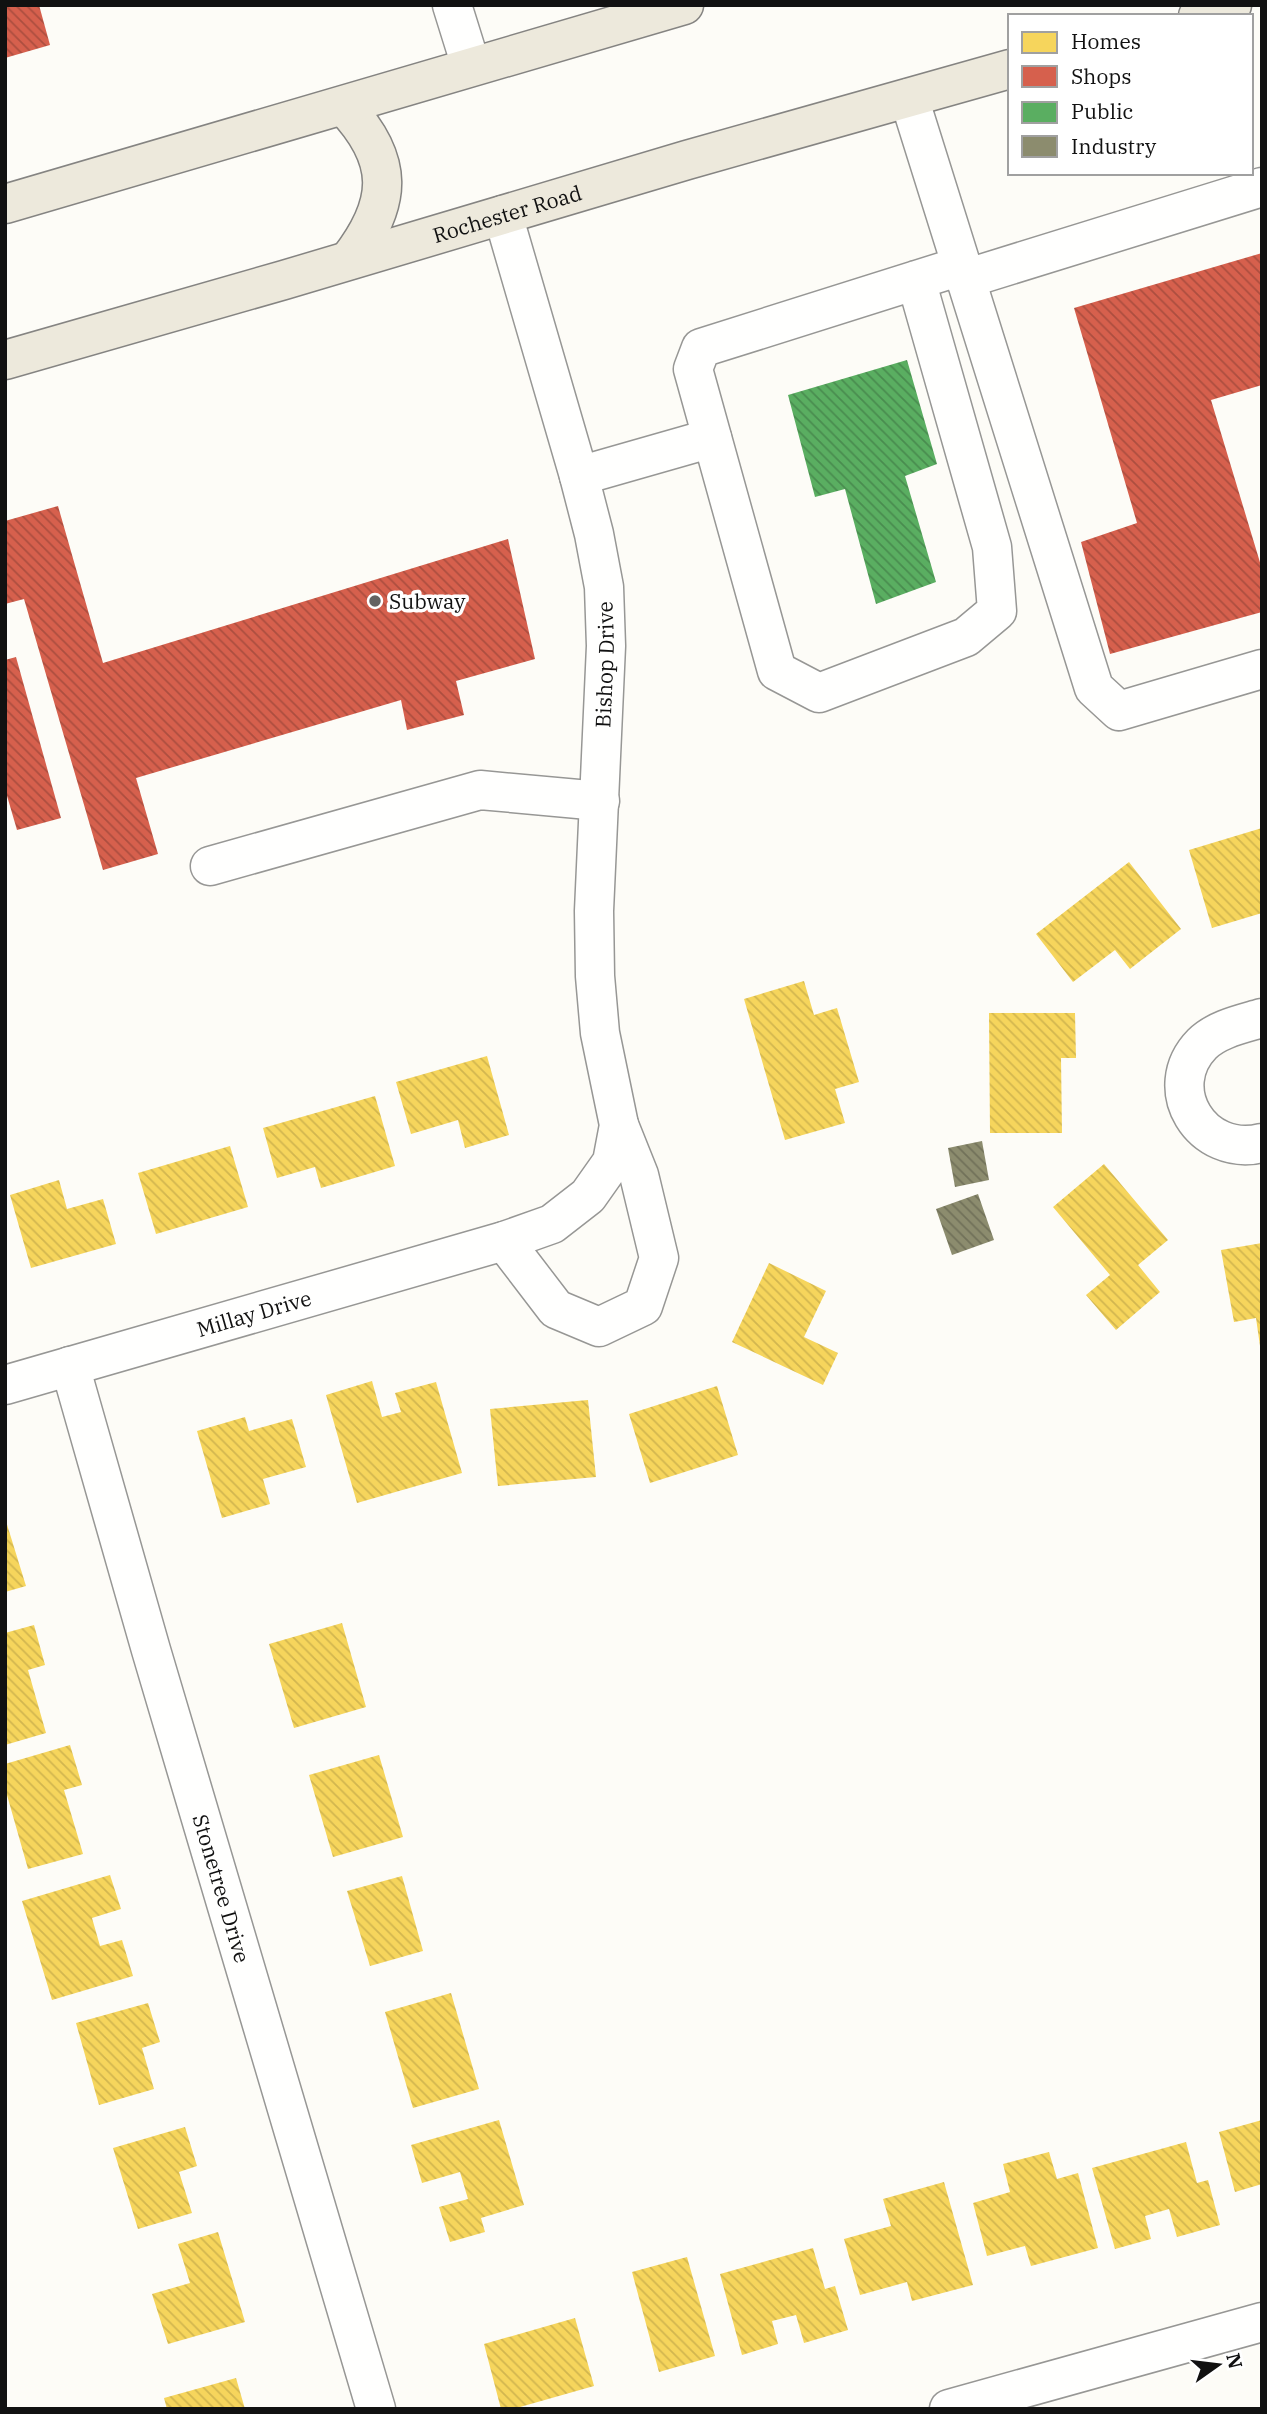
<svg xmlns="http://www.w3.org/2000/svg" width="1267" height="2414" font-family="'IBM Plex Serif',serif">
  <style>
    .homes { fill: url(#homes-back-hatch) }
    .shops { fill: url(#shops-back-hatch) }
    .public { fill: url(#public-back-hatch) }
    .industry { fill: url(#industry-back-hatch) }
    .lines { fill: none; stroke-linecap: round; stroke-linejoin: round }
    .minor-casing { stroke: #979795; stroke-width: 41 }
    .major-casing { stroke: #858482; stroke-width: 41 }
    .minor { stroke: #fffffe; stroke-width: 38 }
    .major { stroke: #ede9dc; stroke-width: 38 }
    .poi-dot { fill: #646362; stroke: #fff; stroke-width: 2.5 }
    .labels { text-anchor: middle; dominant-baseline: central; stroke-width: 7; stroke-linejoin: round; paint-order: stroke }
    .street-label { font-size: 21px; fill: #111; stroke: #fff }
    .poi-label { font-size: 21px; fill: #111; stroke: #fff; text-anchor: start }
  </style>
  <defs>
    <pattern id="homes-back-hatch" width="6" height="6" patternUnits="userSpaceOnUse" patternTransform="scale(1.75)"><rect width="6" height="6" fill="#f6d55c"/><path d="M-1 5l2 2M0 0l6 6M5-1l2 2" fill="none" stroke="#d2b64f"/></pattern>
    <pattern id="shops-back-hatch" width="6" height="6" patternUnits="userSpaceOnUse" patternTransform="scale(1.75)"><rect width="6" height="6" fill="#d6604d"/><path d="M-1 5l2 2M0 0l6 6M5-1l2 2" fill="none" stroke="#ac4e3f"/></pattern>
    <pattern id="public-back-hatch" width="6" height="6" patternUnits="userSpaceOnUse" patternTransform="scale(1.75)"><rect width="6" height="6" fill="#5aae61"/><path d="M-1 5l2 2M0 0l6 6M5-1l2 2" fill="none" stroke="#498c4f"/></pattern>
    <pattern id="industry-back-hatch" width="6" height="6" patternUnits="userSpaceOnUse" patternTransform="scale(1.75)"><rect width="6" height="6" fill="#8c8c6e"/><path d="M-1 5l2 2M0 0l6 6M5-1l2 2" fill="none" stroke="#717159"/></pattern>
  </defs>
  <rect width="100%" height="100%" fill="#fdfcf7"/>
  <g class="homes">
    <path d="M1262,828V913L1212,928L1189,850Z"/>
    <path d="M1129,862L1181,929L1130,969L1115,950L1073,982L1036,934Z"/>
    <path d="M804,981L814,1015L837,1008L859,1082L835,1089L845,1123L785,1140L744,999Z"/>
    <path d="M989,1013H1075L1076,1058H1061L1062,1133H990Z"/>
    <path d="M487,1056L509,1135L465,1148L458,1120L411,1134L396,1082Z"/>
    <path d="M375,1096L395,1166L321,1188L315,1167L277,1178L263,1128Z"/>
    <path d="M230,1146L248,1207L156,1234L138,1173Z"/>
    <path d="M1104,1164L1168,1240L1138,1265L1160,1292L1116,1330L1086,1295L1110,1275L1053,1207Z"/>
    <path d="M59,1180L67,1209L103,1199L116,1244L31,1268L10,1195Z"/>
    <path d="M1262,1243V1346H1260L1256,1318L1234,1322L1221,1250Z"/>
    <path d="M769,1263L826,1291L804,1337L838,1353L823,1385L732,1342Z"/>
    <path d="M372,1381L382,1417L401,1412L395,1393L436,1382L462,1473L357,1503L326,1395Z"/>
    <path d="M717,1386L738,1455L650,1483L629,1414Z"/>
    <path d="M588,1400L596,1477L498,1486L490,1409Z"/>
    <path d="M245,1417L249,1431L292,1419L306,1467L263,1479L270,1504L222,1518L197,1431Z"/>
    <path d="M5,1518L26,1586L5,1592Z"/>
    <path d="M342,1623L366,1707L294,1728L269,1644Z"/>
    <path d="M34,1625L45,1665L28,1670L46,1733L5,1745V1633Z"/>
    <path d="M70,1745L82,1785L64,1790L83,1854L28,1869L5,1788V1764Z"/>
    <path d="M379,1755L403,1837L333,1857L309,1775Z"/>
    <path d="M110,1875L121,1909L92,1918L100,1946L122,1940L133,1976L52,2000L22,1901Z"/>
    <path d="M402,1876L423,1951L370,1966L347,1891Z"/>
    <path d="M451,1993L479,2089L413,2108L385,2012Z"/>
    <path d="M148,2003L160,2042L142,2048L154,2089L99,2105L76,2023Z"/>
    <path d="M499,2120L524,2205L481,2218L485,2232L450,2242L439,2207L468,2199L460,2172L422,2183L411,2145Z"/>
    <path d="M1262,2120V2184L1235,2192L1219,2132Z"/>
    <path d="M185,2127L197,2166L179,2172L192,2213L138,2229L113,2148Z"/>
    <path d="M1186,2142L1197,2183L1208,2180L1220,2225L1177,2237L1169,2209L1145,2216L1151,2239L1115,2249L1092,2168Z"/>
    <path d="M1049,2152L1057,2179L1078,2173L1098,2248L1031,2266L1025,2246L987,2256L973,2203L1010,2192L1003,2164Z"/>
    <path d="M944,2182L973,2285L912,2301L907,2282L860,2295L844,2239L891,2226L883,2199Z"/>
    <path d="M218,2232L245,2322L168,2344L152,2294L190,2283L178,2244Z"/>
    <path d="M813,2248L825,2289L835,2286L848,2330L804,2343L796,2315L772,2321L778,2344L742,2355L720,2274Z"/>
    <path d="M687,2257L715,2356L659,2372L632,2272Z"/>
    <path d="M575,2318L594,2386L513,2409H501L484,2344Z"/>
    <path d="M236,2378L245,2409H167L164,2398Z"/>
  </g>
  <g class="shops">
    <path d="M5,5H39L50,45L5,58Z"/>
    <path d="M1262,253V385L1211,400L1262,569V612L1110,654L1081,542L1137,523L1074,308Z"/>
    <path d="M58,506L103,663L508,539L535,659L456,681L464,715L407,730L401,700L136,778L158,854L103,870L24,599L5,604V521Z"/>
    <path d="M16,657L61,818L17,830L5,789V660Z"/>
  </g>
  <path class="public" d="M907,360L937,464L905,476L936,582L876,604L845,489L815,497L788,395Z"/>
  <g class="industry">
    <path d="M982,1141L989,1180L955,1187L948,1148Z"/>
    <path d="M978,1194L994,1240L952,1255L936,1209Z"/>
  </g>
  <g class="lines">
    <g class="minor-casing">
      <g id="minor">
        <path d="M452,5L471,66"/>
        <path d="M909,98L1094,688L1119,711L1262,669"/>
        <path d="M965,279L1262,187"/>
        <path d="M916,280L992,547L997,611L966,637L819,693L777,671L693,369L701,348L961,266"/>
        <path d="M579,476L712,438"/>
        <path d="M210,866L480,790L600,801"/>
        <path d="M1262,1018C1242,1024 1217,1029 1202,1044C1159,1088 1201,1158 1262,1143"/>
        <path d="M504,1241L556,1309L599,1327L643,1306L659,1258L639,1175L619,1125"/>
        <path id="s1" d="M70,1366L151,1650L376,2409"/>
        <path id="s2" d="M5,1385L504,1241L552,1224L588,1196L612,1162L619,1125L600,1033L595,976L594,911L606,646L604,587L594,534L579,476L503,215"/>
        <path d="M949,2409L1262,2322"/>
      </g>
    </g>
    <g class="major-casing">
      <g id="major">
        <path d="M1198,16L1232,5"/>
        <path d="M344,106C395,160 393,203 349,260"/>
        <path d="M5,204L684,5"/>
        <path id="s3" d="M5,360L284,280L687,160L1010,69"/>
      </g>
    </g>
    <use href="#minor" class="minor"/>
    <use href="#major" class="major"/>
  </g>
  <circle class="poi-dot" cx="375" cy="601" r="7"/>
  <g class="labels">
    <g class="street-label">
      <text stroke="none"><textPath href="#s3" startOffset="523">Rochester Road</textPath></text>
      <text stroke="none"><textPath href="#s2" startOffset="1158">Bishop Drive</textPath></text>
      <text stroke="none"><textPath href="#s2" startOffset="259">Millay Drive</textPath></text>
      <text stroke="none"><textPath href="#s1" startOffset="544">Stonetree Drive</textPath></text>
    </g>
    <g class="poi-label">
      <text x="389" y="601">Subway</text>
    </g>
  </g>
  <rect width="1267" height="2414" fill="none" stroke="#111111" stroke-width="14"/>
  <rect x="1008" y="14" width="245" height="161" fill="#ffffff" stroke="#a0a0a0" stroke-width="2"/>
  <rect x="1022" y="32" width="35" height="21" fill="#f6d55c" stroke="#a0a0a0" stroke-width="2"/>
  <text x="1071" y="49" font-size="21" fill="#111111">Homes</text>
  <rect x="1022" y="66" width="35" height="21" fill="#d6604d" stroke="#a0a0a0" stroke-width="2"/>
  <text x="1071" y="84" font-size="21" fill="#111111">Shops</text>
  <rect x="1022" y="102" width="35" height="21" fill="#5aae61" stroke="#a0a0a0" stroke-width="2"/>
  <text x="1071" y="119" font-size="21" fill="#111111">Public</text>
  <rect x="1022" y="136" width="35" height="21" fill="#8c8c6e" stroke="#a0a0a0" stroke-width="2"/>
  <text x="1071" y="154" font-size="21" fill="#111111">Industry</text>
  <g transform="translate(1218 2365) rotate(76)" stroke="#ffffff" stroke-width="5" paint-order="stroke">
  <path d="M0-5L12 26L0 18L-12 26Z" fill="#111111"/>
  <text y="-10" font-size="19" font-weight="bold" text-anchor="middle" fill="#111111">N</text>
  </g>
</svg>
